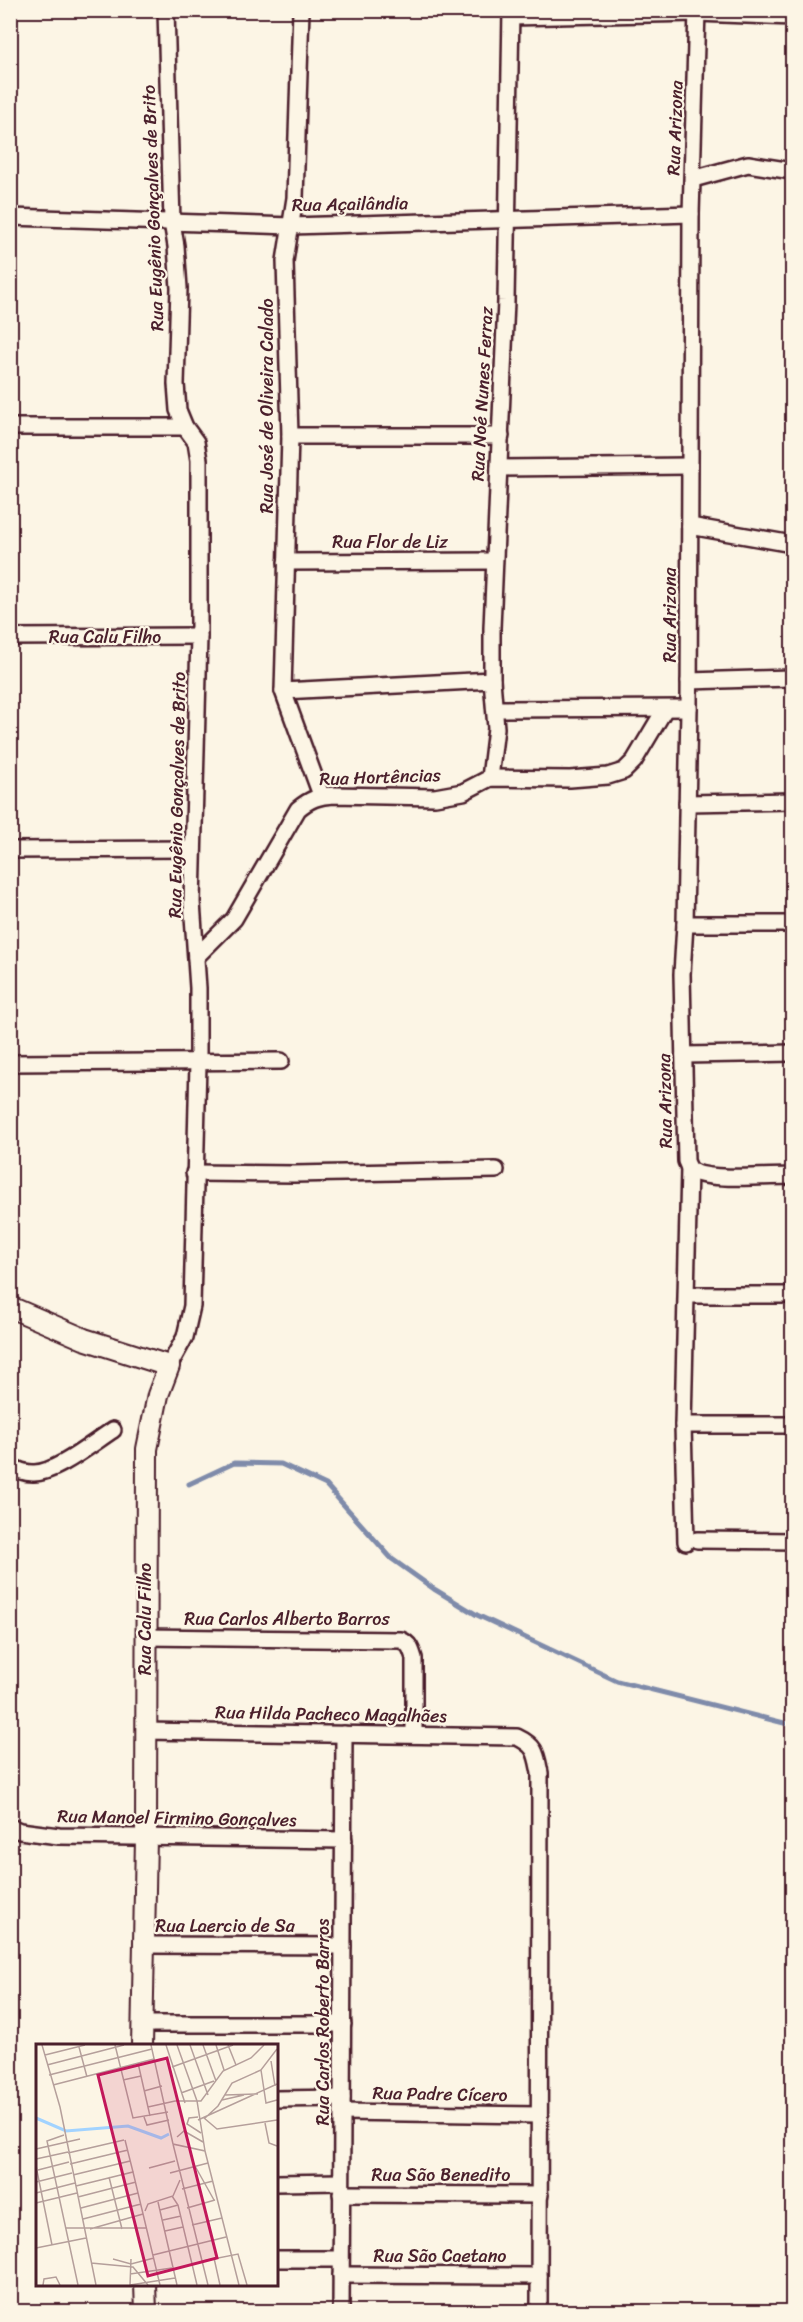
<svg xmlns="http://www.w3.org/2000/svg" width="803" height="2322" font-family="Sriracha,sans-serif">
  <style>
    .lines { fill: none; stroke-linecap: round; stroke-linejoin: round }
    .stream { stroke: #7f8baa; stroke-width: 5 }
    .street-casing { stroke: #4a1f2b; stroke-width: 20 }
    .secondary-casing { stroke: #4a1f2b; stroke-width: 24 }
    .street { stroke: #fcf5e5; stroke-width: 15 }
    .secondary { stroke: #fcf5e5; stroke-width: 20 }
    .labels { text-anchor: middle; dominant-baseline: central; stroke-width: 4.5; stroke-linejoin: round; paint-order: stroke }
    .street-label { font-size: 18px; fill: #4a1f2b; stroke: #fcf5e5 }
    .inset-river { fill: none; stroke: #a2d3ff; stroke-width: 3 }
    .inset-road { fill: none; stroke: #b59f9b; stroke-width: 1.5 }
    .view { fill: #c2185b; fill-opacity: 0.15; stroke: #c2185b; stroke-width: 3 }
    .inset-edge { fill: none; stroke: #4a1f2b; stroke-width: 3 }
  </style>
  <rect width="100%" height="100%" fill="#fcf5e5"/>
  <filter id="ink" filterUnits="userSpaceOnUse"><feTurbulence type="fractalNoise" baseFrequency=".0167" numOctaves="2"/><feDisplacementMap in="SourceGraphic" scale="12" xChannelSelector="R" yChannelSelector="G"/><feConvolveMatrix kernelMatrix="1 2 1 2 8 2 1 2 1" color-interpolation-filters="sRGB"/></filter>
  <g filter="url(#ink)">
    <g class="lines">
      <path class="stream" d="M189,1484L234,1463L281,1464L326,1485L392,1559L434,1589L477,1615L617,1681L792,1725"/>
      <g class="street-casing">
        <g id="street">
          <path d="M166,10L172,222L176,246L179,288L176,384L178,410L185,427L196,442L199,460V636L192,902L198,988V1063L192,1306L185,1337L169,1366"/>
          <path d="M301,10L295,198L285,261L290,436L283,691L321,795"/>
          <path d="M697,10L691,214L689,708L685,924L682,974L686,1161C688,1166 689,1170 694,1172C714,1181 768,1176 792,1176"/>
          <path d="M511,17L697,13L792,17"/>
          <path d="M693,179L748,164L792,171"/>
          <path d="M10,217L291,226L691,214"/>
          <path d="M10,427H185"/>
          <path d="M290,436H501"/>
          <path d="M499,468L689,466"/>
          <path d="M690,526L792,544"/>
          <path d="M286,562L494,561"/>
          <path d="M10,637L199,636"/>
          <path d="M689,681L792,678"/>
          <path d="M283,691L492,680"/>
          <path d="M496,709L689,708"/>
          <path d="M490,778L496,728L492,680V628L506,301L511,10"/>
          <path d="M687,803L792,801"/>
          <path d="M10,850L193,849"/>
          <path d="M685,924H792"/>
          <path d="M196,957L234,919L298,809C310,799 318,796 334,795L435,797L463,792L490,778L570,779L608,776L624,771L634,761L665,709"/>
          <path d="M684,1055L792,1053"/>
          <path d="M10,1063L281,1061"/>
          <path d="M194,1173L294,1174L496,1170"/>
          <path d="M687,1295H792"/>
          <path d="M683,1425H792"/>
          <path d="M10,1466C18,1470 24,1473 33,1473C55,1474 94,1442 113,1430"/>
          <path d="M697,1540L792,1541"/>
          <path d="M686,1542L683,1425L689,1168"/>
          <path d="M145,1637L401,1640C410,1644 411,1649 414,1658V1735"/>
          <path d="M145,1731L517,1737C536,1746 536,1753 540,1773L539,2312"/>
          <path d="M10,1827L20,1831L59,1836L344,1840"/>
          <path d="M143,1945L343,1946"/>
          <path d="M142,2024H343"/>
          <path d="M276,2099L342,2098"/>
          <path d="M342,2112L538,2115"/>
          <path d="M276,2183L341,2182"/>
          <path d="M341,2194L540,2195"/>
          <path d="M276,2259H341"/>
          <path d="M341,2275L539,2276"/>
          <path d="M341,2312L344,1734"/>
        </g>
      </g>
      <g class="secondary-casing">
        <g id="secondary">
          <path d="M10,1307L84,1339L169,1366L158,1395L147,1449L146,1838L142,2046"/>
          <path d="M145,2284L146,2312"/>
        </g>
      </g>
      <use href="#street" class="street"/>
      <use href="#secondary" class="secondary"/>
    </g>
  </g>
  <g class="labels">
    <g class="street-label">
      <text transform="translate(675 128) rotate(-88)">Rua Arizona</text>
      <text transform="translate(350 204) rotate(-1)">Rua Açailândia</text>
      <text transform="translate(153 208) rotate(-92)">Rua Eugênio Gonçalves de Brito</text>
      <text transform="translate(482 394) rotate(-87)">Rua Noé Nunes Ferraz</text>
      <text transform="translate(267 406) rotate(-90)">Rua José de Oliveira Calado</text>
      <text x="390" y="542">Rua Flor de Liz</text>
      <text transform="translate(670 615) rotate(-90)">Rua Arizona</text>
      <text x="105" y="637">Rua Calu Filho</text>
      <text transform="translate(380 777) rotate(-2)">Rua Hortências</text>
      <text transform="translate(177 795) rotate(-89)">Rua Eugênio Gonçalves de Brito</text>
      <text transform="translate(665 1101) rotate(-91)">Rua Arizona</text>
      <text transform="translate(145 1619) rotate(-90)">Rua Calu Filho</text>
      <text x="287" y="1619">Rua Carlos Alberto Barros</text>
      <text transform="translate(331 1714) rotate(1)">Rua Hilda Pacheco Magalhães</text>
      <text transform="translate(177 1818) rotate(1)">Rua Manoel Firmino Gonçalves</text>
      <text x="225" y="1926">Rua Laercio de Sa</text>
      <text transform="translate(323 2022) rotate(-90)">Rua Carlos Roberto Barros</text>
      <text transform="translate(440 2094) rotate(1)">Rua Padre Cícero</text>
      <text x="441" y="2175">Rua São Benedito</text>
      <text x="440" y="2256">Rua São Caetano</text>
    </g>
  </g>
  <g transform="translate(36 2044)">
    <rect width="242" height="242" fill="#fcf5e5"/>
    <path class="inset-river" d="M0,74L30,87L92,82L125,94L133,90"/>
    <path class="inset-road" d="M6,1L24,63L60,241M79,1L97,74L132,68M115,1L137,100L169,107L203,241M130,1L149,59M141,1L161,57L169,107M154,1L172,51M167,1L180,37M180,1L188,26M192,1L200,21M43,3L51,33M9,11L49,1M235,17L239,42M102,19L114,72M11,21L88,1M136,23L197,1M225,26L230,59L241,56M13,31L116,5M87,36L105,32M17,41L118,15M108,47L126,42M145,49L178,37M189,51L222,50M186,56L208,51M112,63L139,57H165L187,27L215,14L228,1M108,73L111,81L133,76M162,73L153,74L151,80L165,89M168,74L181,85L241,76M169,74L182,62L196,39L225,26L241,5M162,76L241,40M229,79L233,99L241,102M28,91L11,97L42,241M141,93L148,87L167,98M89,96L97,128M137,100L172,241M0,105L44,95M32,109L88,96M0,115L32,108M34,120L92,106M0,122L16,201M159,122L178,156M113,124L139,117M2,126L33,118M134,129L172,119M37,131L94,117M73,133L86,185M0,138L36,129M40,142L97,128L124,241M146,145L177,137M0,149L39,139M136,152L142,161L161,241M42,153L100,138M122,158L141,241M0,159L41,149M45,164L102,149M151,164L179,156M124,166L142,161M109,167L112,160L137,152L144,136M47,175L105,160M127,176L145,172M156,181L186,174M30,184H110M54,185L107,170M129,187L147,183M0,204L50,194M117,211L190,193M178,214L184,241M77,215L95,220L118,214M167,217L202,210L211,241M55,219L97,223L112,241M94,230L136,224M7,241L8,235L20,233L24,241M94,241L139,234M94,241L95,215"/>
    <path class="view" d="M131,14L181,214L112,232L62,31Z"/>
    <rect width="242" height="242" class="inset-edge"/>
  </g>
  <rect width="803" height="2322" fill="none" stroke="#fcf5e5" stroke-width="36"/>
  <rect x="18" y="18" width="767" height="2286" fill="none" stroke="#4a1f2b" stroke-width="2" filter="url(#ink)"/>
</svg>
